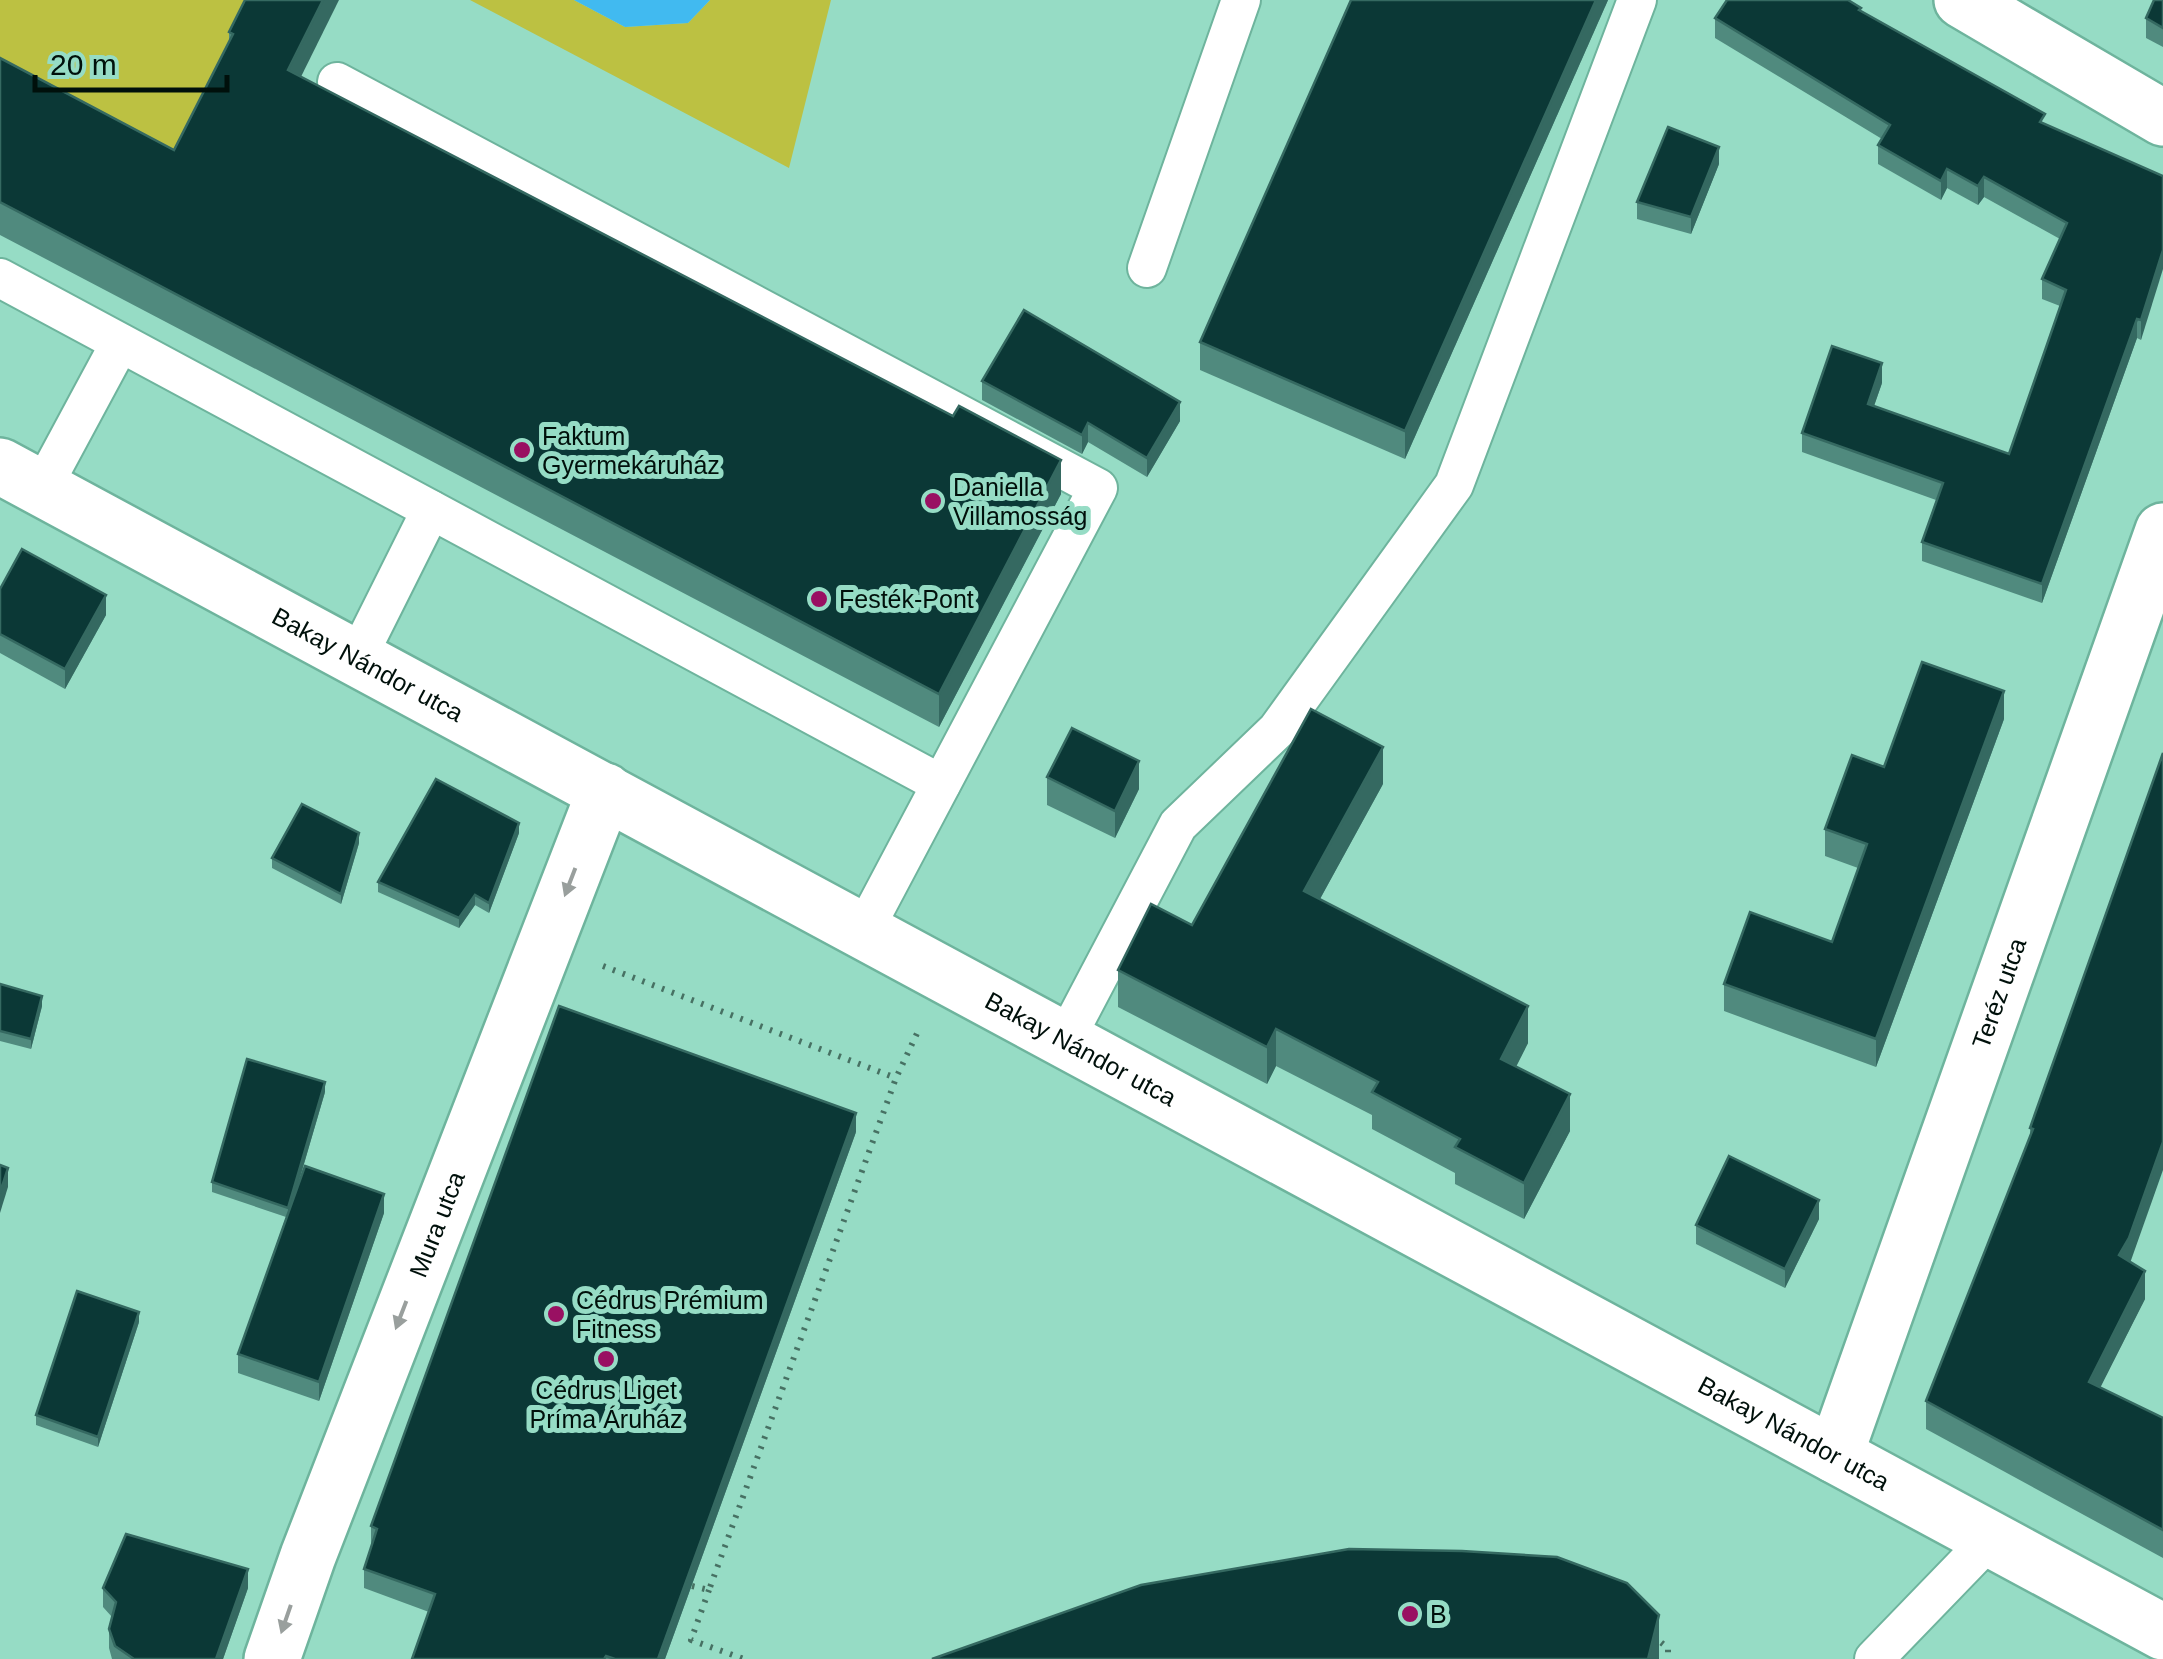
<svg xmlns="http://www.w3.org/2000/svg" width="2163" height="1659" font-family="Helvetica,sans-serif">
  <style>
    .green { fill: #bcc142 }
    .water { fill: #41baf0 }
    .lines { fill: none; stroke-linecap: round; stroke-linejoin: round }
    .service-casing { stroke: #6eb49d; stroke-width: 42 }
    .minor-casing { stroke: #6eb49d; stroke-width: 60 }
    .tertiary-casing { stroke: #6eb49d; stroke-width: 60 }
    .path { stroke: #477163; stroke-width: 6; stroke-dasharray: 2.5 8; stroke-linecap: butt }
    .service { stroke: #fff; stroke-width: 38 }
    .minor { stroke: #fff; stroke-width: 55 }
    .tertiary { stroke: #fff; stroke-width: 55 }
    .wall { fill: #508a7e }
    .shaded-wall { fill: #356961 }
    .building { fill: #0b3836; stroke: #356961; stroke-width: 2.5 }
    .oneway { fill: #999f9d }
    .poi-dot { fill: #991062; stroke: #96dcc5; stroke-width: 4 }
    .labels { text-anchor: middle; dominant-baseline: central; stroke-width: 10; stroke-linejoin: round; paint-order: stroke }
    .poi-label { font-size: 25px; fill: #00100b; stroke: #96dcc5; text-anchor: start }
    .street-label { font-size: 25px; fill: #00100b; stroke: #96dcc5 }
  </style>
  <rect width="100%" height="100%" fill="#96dcc5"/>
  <g class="green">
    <path d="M0,0H250L173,151L0,60Z"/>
    <path d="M470,0H574L625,27L688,23L710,0H831L789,168Z"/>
  </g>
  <path class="water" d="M574,0H710L688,23L625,27Z"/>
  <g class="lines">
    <g class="service-casing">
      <g id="service">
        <path d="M337,82L1098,488L864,930"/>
        <path d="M1147,268L1241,0"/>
        <path d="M0,278L941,784"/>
        <path d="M42,488L120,343"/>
        <path d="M357,658L431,510"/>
        <path d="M1065,1040L1178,825L1277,730L1454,485L1637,0"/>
        <path d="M1874,1659L1990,1539"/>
      </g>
    </g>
    <g class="minor-casing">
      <g id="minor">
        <path d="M1962,0L2163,118"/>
        <path id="s1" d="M1835,1455L2163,531"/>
        <path id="s2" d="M272,1659L308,1556L605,791"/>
      </g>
    </g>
    <g class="tertiary-casing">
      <g id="tertiary">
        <path id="s3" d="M0,466L2163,1632"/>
      </g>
    </g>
    <g class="path">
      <path d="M603,966L896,1078"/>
      <path d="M692,1586L709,1590L896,1078L920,1027"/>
      <path d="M709,1590L691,1640L744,1659"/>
      <path d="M1653,1636L1668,1648V1659"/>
    </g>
    <use href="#service" class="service"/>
    <use href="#minor" class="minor"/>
    <use href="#tertiary" class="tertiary"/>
  </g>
  <g class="wall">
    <path d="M1351,0H1608L1405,459L1200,370V342Z"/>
    <path d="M2163,0V47L2146,38V18Z"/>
    <path d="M1861,11L2045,124L2163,176L2141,340L2137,338L2042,603L1922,561V542L1936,500L1802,452V433L1882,383L1874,406L2009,454L2060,306L2042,299V279L2060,239L1984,197L1978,205L1947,188L1941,200L1878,164V145L1882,139L1715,38V18Z"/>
    <path d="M229,32L301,77L1061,494L939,727L0,235V58L174,150L229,41Z"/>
    <path d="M1719,164L1691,234L1637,219V202Z"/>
    <path d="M982,381L1180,421L1147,477L1088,442L1082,454L982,400Z"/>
    <path d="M0,589L106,615L65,689L0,653Z"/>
    <path d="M2004,719L1876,1067L1724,1011V984L1832,942L1858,868L1825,856V829L1884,767Z"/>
    <path d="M2163,753L2130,1262L2145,1299L2100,1387L2163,1418V1558L1926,1429V1401L2030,1136V1128Z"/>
    <path d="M1047,777L1139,789L1115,838L1047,805Z"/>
    <path d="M1383,784L1320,899L1528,1043L1516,1067L1570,1131L1524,1219L1455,1184V1173L1372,1129V1115L1276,1066L1267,1084L1118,1007V970L1192,925Z"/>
    <path d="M519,833L489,913L475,905L459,928L378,892V882Z"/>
    <path d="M359,843L341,904L272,868V858Z"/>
    <path d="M0,984L42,1006L31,1049L0,1041Z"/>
    <path d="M325,1092L297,1188L384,1213L319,1401L238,1373V1354L286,1217L212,1192V1182Z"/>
    <path d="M856,1132L665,1659H412L429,1612L364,1588V1569L371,1546V1526Z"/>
    <path d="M1819,1219L1785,1288L1696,1244V1225Z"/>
    <path d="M139,1322L98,1447L36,1425V1415Z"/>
    <path d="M103,1588H248L223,1659H112L109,1648V1629L112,1617L103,1607Z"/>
  </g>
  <g class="shaded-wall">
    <path d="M323,0H339L288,103V70Z"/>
    <path d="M1596,0H1608L1405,459V431Z"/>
    <path d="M1719,147V164L1691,234V217Z"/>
    <path d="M1947,169V188L1941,200V181Z"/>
    <path d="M1984,177V197L1978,205V186Z"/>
    <path d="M2163,250V269L2141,340V320Z"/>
    <path d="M2137,319V338L2042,603V584Z"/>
    <path d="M1882,363V383L1868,423V404Z"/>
    <path d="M1180,402V421L1147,477V458Z"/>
    <path d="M1088,423V442L1082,454V435Z"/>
    <path d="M1061,460V494L939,727V694Z"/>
    <path d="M106,595V615L65,689V669Z"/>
    <path d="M2004,691V719L1876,1067V1039Z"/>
    <path d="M1383,747V784L1304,928V891Z"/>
    <path d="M1139,761V789L1115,838V811Z"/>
    <path d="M519,823V833L489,913V903Z"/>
    <path d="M359,833V843L341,904V894Z"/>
    <path d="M475,895V905L459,928V918Z"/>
    <path d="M42,996V1006L31,1049V1039Z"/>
    <path d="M1528,1006V1043L1501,1096V1059Z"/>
    <path d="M1276,1029V1066L1267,1084V1047Z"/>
    <path d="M325,1082V1092L288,1218V1208Z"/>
    <path d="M1570,1094V1131L1524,1219V1183Z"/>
    <path d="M856,1113V1132L665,1659H658Z"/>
    <path d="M2163,1142V1170L2129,1266L2119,1255Z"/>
    <path d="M8,1168V1187L0,1213V1193Z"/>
    <path d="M384,1194V1213L319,1401V1382Z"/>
    <path d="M1819,1200V1219L1785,1288V1269Z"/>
    <path d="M2145,1271V1299L2089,1410V1382Z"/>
    <path d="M139,1312V1322L98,1447V1437Z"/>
    <path d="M248,1569V1588L223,1659H216Z"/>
    <path d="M1659,1615V1659H1648Z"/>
  </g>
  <g class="building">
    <path d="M245,0H323L288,70L953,416L959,406L1061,460L939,694L0,202V58L174,150L233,34L229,32Z"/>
    <path d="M1351,0H1596L1405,431L1200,342Z"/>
    <path d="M1727,0H1848L1861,8L1859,10L2045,114L2040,122L2163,176V250L2141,320L2137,319L2042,584L1922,542L1943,483L1802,433L1832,346L1882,363L1868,404L2009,454L2066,290L2042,279L2067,223L1984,177L1978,186L1947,169L1941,181L1878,145L1890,125L1715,18Z"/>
    <path d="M2154,0H2163V28L2146,18Z"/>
    <path d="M1668,127L1719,147L1691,217L1637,202Z"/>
    <path d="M1024,310L1180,402L1147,458L1088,423L1082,435L982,381Z"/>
    <path d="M22,549L106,595L65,669L0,634V589Z"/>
    <path d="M1922,662L2004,691L1876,1039L1724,984L1750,912L1832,942L1867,844L1825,829L1852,755L1884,767Z"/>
    <path d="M1311,709L1383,747L1304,891L1528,1006L1501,1059L1570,1094L1524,1183L1455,1147L1460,1139L1372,1092L1378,1082L1276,1029L1267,1047L1118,970L1151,904L1192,925Z"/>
    <path d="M1072,728L1139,761L1115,811L1047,777Z"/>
    <path d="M2163,753V1142L2129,1238L2119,1255L2145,1271L2089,1382L2163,1418V1530L1926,1401L2033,1129L2030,1128Z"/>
    <path d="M436,779L519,823L489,903L475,895L459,918L378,882Z"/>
    <path d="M302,804L359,833L341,894L272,858Z"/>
    <path d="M0,984L42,996L31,1039L0,1031Z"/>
    <path d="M559,1006L856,1113L658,1659H615L606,1656L604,1659H412L435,1594L364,1569L377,1529L371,1526Z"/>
    <path d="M247,1059L325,1082L288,1208L212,1182Z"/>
    <path d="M1729,1156L1819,1200L1785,1269L1696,1225Z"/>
    <path d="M0,1165L8,1168L0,1193Z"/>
    <path d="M305,1166L384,1194L319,1382L238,1354Z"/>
    <path d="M77,1291L139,1312L98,1437L36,1415Z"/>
    <path d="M126,1534L248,1569L216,1659H134L115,1646L109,1629L116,1602L103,1588Z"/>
    <path d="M1349,1549L1462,1551L1557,1557L1627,1583L1659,1615L1648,1659H932L1141,1585Z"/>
  </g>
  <defs><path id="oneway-solid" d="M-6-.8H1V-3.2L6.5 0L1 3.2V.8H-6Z" transform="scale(2.5)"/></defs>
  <g class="oneway">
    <use href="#oneway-solid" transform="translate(570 882) rotate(111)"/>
    <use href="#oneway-solid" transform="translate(401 1315) rotate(111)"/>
    <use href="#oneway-solid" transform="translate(286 1619) rotate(109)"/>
  </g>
  <g class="poi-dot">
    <circle cx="522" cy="450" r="10"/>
    <circle cx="933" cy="501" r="10"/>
    <circle cx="819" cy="599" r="10"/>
    <circle cx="556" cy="1314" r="10"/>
    <circle cx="606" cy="1359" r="10"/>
    <circle cx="1410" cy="1614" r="10"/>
  </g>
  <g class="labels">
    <g class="poi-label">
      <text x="542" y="436">Faktum<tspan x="542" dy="29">Gyermekáruház</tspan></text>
      <text x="953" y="487">Daniella<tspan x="953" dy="29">Villamosság</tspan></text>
      <text x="839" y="599">Festék-Pont</text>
      <text x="576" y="1300">Cédrus Prémium<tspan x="576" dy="29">Fitness</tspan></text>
      <text x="606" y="1390" text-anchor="middle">Cédrus Liget<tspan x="606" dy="29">Príma Áruház</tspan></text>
      <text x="1430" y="1614">B</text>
    </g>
    <g class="street-label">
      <text stroke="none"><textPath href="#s3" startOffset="418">Bakay Nándor utca</textPath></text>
      <text stroke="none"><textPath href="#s1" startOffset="490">Teréz utca</textPath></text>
      <text stroke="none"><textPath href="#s3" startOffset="1228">Bakay Nándor utca</textPath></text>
      <text stroke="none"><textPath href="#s2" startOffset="465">Mura utca</textPath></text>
      <text stroke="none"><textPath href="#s3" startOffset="2038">Bakay Nándor utca</textPath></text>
    </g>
  </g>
  <path d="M35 75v15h192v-15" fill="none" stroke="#00100b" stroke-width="5"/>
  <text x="50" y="75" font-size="30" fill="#00100b" stroke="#96dcc5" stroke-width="8" paint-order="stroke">20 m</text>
</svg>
